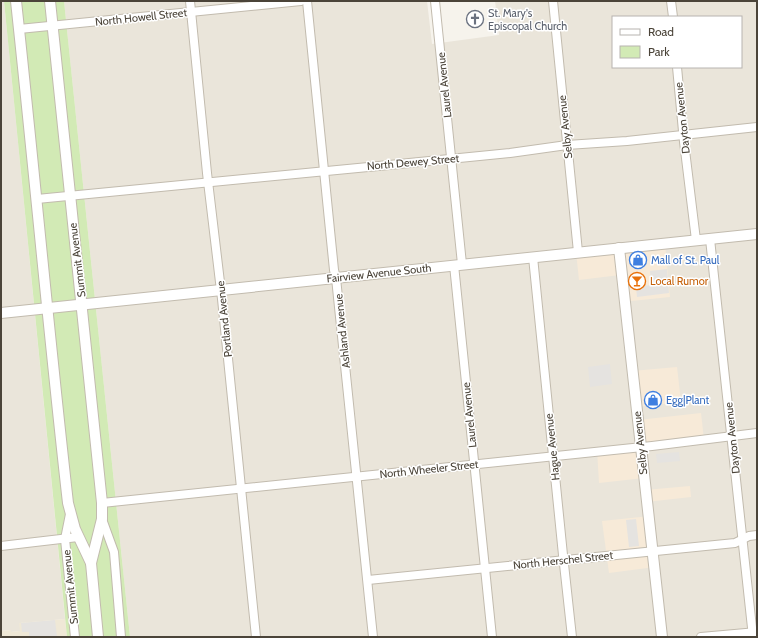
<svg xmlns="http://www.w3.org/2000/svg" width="758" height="638" font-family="Cabin,sans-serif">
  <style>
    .residential { fill: #eae5da; fill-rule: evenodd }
    .commercial { fill: #f7ead8 }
    .education { fill: #efe8d6 }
    .green { fill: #d2eab5 }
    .parking { fill: #e5e3e0 }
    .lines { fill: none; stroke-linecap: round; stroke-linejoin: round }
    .minor-casing { stroke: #c2bbae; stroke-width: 10 }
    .tertiary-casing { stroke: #c2bbae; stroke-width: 12 }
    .minor { stroke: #fff; stroke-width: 8 }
    .tertiary { stroke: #fff; stroke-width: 10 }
    .labels { text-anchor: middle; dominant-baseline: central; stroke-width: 3; stroke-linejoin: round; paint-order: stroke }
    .worship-label { font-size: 11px; fill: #5b616d; stroke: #fff; text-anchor: start }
    .street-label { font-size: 11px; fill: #4b4439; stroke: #fff }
    .shop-label { font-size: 11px; fill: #366cbe; stroke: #fff; text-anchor: start }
    .food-label { font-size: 11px; fill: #c56008; stroke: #fff; text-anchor: start }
  </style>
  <rect width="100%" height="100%" fill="#f6f3ec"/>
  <g class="residential">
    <path d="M1,1H4L65,619L20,623V631L11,632L10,630L1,631Z"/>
    <path d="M64,1H427L432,44L499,35L495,1H757V637H130ZM613,17H741V67H613Z"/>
  </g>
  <g class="commercial">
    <path d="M665,243L670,297L622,302L620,275L579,280L576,252Z"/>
    <path d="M677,367L681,402L636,407L632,371Z"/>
    <path d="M701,413L704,439L640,446L644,478L599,483L597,450L640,446L638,420Z"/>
    <path d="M690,486L691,497L646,502L645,490Z"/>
    <path d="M650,516L655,567L609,573L602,521Z"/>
  </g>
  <path class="education" d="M65,619L67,637H1V631L11,630V632L20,631L19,623Z"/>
  <path class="green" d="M4,1H64L130,637H67Z"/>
  <g class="parking">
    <path d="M667,269L669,293L637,297L636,287L651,285L650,271Z"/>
    <path d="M610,364L612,384L590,387L588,367Z"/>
    <path d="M679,452L680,461L657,463L656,454Z"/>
    <path d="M636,519L639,546L629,547L626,520Z"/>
    <path d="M55,620L57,637H29V632H22L21,623Z"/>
  </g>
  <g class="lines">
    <g class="minor-casing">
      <g id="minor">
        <path d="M190,1L207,173L222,299L256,637"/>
        <path d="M307,1L334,270L336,278L373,637"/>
        <path d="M435,1L462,264"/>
        <path d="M553,1L578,252"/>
        <path d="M671,1L673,17"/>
        <path d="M19,29L301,1"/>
        <path d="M677,67L684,142L696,240"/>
        <path d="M37,199L389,165L510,153L567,145L627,141L757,127"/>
        <path d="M710,239L753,637"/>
        <path d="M533,257L563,555L572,637"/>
        <path d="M454,265L492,637"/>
        <path d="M102,503L652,446L757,433"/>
        <path d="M70,514L65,539L75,637"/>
        <path d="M102,519L114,552L121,637"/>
        <path d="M1,546L78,537"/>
        <path d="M368,580L735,543L749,536L757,535"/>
        <path d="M701,637L757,632"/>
      </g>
    </g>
    <g class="tertiary-casing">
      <g id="tertiary">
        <path d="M16,1C34,168 49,336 68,503L75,529L91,563"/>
        <path d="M50,1L102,503V519L91,563L98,637"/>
        <path d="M619,248L662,637"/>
        <path d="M1,313L757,234"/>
      </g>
    </g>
    <use href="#minor" class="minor"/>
    <use href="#tertiary" class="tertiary"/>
  </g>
  <defs>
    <g id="church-ring" transform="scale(0.9)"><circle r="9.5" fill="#fff" stroke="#6b7280" stroke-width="1.5"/><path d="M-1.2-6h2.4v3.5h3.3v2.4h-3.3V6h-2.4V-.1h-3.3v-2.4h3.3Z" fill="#6b7280"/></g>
    <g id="shop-ring" transform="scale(0.9)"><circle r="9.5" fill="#fff" stroke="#3f7fe0" stroke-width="1.5"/><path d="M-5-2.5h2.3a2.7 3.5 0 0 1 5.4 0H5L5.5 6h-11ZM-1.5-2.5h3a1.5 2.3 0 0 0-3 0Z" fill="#3f7fe0"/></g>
    <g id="bar-ring" transform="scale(0.9)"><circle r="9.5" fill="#fff" stroke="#e8710a" stroke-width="1.5"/><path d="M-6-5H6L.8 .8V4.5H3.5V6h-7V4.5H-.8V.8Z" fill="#e8710a"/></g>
  </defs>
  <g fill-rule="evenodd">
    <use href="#church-ring" x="475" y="19"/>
    <use href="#shop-ring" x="638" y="260"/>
    <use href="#bar-ring" x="637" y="281"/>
    <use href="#shop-ring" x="653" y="400"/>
  </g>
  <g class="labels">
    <g class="worship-label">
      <text x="488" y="13">St. Mary's<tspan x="488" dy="13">Episcopal Church</tspan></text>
    </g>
    <g class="street-label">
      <text transform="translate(141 17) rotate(-6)">North Howell Street</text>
      <text transform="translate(444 85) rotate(-96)">Laurel Avenue</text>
      <text transform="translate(682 118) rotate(-96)">Dayton Avenue</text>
      <text transform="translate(565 127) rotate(-96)">Selby Avenue</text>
      <text transform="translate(413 162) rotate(-5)">North Dewey Street</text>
      <text transform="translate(77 260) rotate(-97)">Summit Avenue</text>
      <text transform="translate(379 273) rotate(-6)">Fairview Avenue South</text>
      <text transform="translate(224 319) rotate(-96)">Portland Avenue</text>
      <text transform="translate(342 331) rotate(-96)">Ashland Avenue</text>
      <text transform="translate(469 415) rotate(-96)">Laurel Avenue</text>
      <text transform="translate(732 438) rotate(-96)">Dayton Avenue</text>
      <text transform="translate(640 443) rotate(-96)">Selby Avenue</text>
      <text transform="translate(552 447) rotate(-96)">Hague Avenue</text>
      <text transform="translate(429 469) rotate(-6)">North Wheeler Street</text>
      <text transform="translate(563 560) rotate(-6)">North Herschel Street</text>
      <text transform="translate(70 587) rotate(-96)">Summit Avenue</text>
    </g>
    <g class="shop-label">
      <text x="651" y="260">Mall of St. Paul</text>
      <text x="666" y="400">Egg|Plant</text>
    </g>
    <g class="food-label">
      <text x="650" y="281">Local Rumor</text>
    </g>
  </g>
  <rect width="758" height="638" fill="none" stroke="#4b4439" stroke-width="4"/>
  <rect x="612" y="16" width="130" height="52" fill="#ffffff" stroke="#b7b4b0"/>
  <rect x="620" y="29" width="20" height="6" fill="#ffffff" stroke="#b7b4b0"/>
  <text x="648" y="36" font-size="12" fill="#4b4439">Road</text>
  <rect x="620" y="46" width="20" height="12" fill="#d2eab5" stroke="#b7b4b0"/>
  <text x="648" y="56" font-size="12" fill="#4b4439">Park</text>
</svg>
